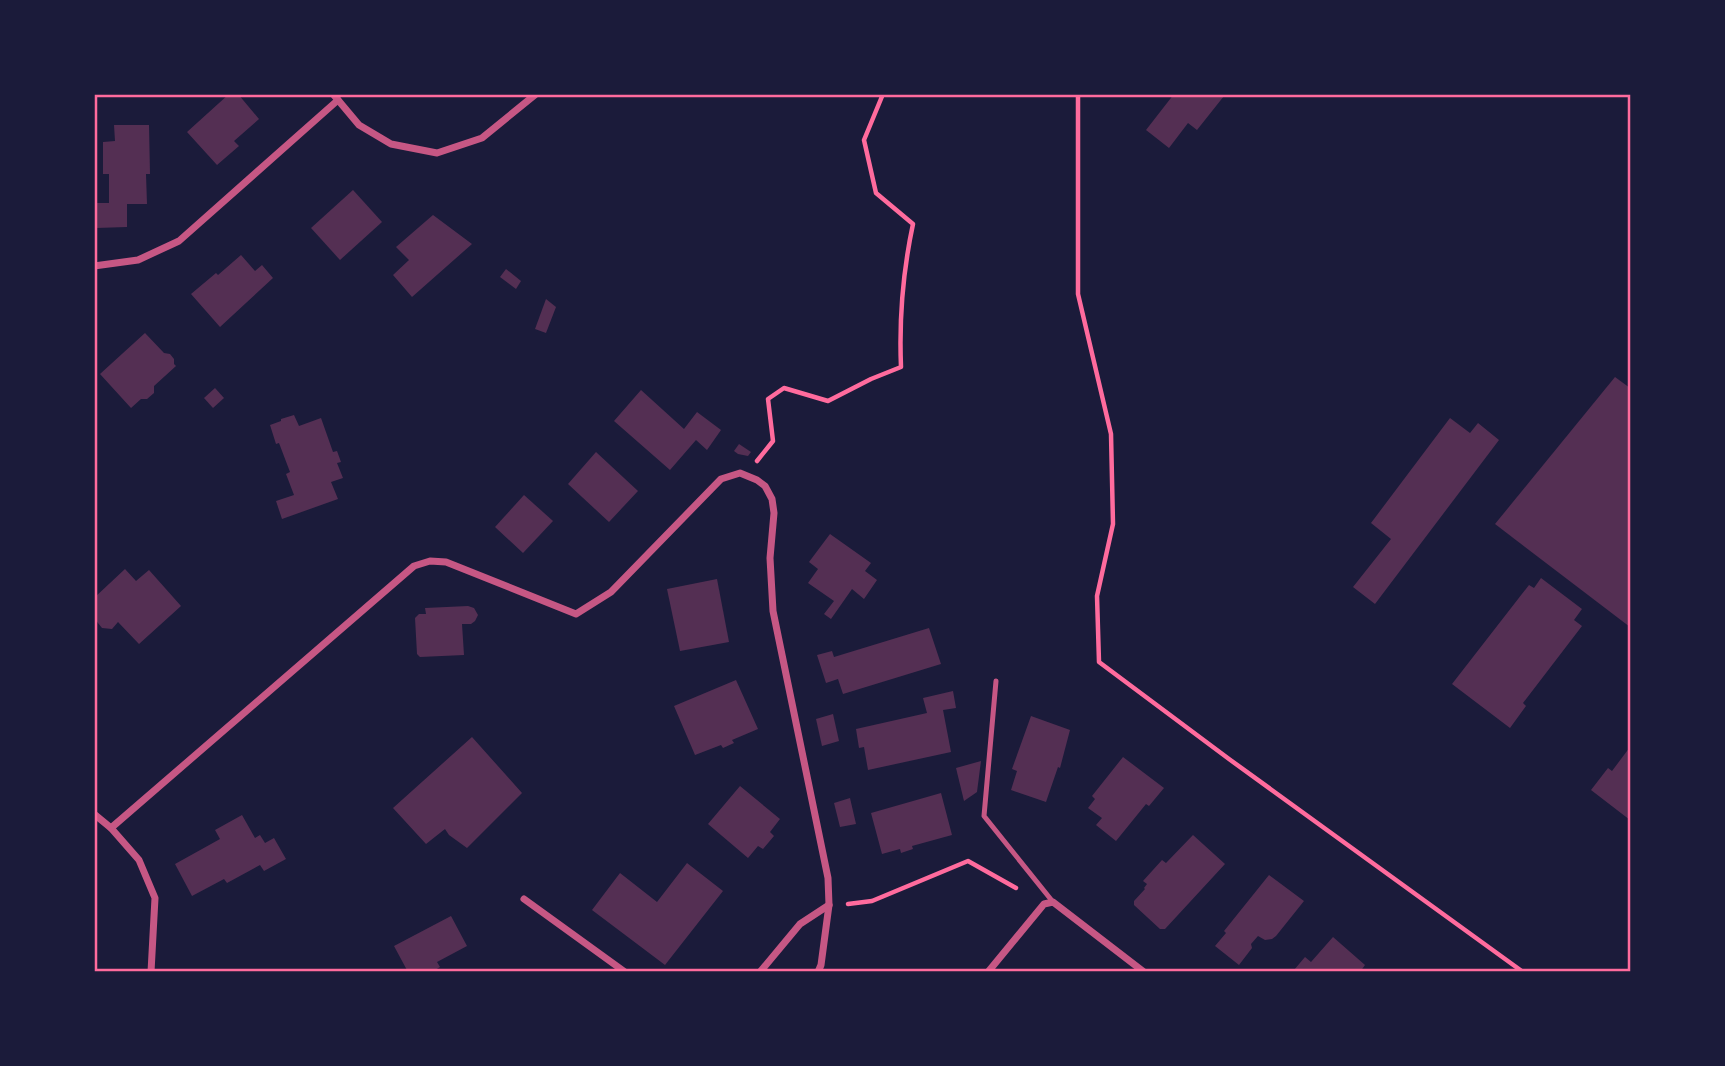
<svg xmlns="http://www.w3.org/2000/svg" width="1725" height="1066" font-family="'Times New Roman',serif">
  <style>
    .building { fill: #542f53 }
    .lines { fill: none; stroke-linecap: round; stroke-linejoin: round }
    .path { stroke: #ff6b9d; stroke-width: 4.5 }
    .service { stroke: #c65784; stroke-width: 5 }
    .minor { stroke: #c65784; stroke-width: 7 }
    .neatline { fill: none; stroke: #ff6b9d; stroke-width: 2.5 }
  </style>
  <rect width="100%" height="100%" fill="#1b1b3a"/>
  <g class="building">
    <path d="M229,94H238L259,119L234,141L239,146L217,165L187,132Z"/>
    <path d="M1174,94H1222L1224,96L1197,130L1188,123L1169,148L1146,130Z"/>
    <path d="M114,125H149L150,174H146L147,204H127V227L96,228L95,203H109V174H103V142L115,141Z"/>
    <path d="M353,190L382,222L340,260L311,228Z"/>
    <path d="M433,215L472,244L412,297L393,275L409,260L396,247Z"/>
    <path d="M241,255L255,271L262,265L273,278L220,327L191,294L216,273L218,275Z"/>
    <path d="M506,269L521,281L516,289L500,277Z"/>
    <path d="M546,299L556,307L546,333L535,329Z"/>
    <path d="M145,333L164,353L170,354L174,359V364L176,366L154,386V393L147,399H141L131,408L100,374Z"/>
    <path d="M1615,377L1630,388V627L1495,524Z"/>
    <path d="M215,388L224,398L213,408L204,398Z"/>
    <path d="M641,390L684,429L697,412L721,430L707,450L696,440L670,470L614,421Z"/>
    <path d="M294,415L299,426L321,418L333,452L337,451L341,462L337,463L343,478L331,482L338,499L282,519L276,501L294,495L286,474L290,472L279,443L276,444L270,425L281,421V419Z"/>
    <path d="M1450,418L1470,433L1478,423L1499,440L1375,604L1353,587L1391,539L1371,523Z"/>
    <path d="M739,444L751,452L748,456L738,454L734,451Z"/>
    <path d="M596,452L638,491L609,522L568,484Z"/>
    <path d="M524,495L553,521L523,553L495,527Z"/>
    <path d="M830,534L871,563L865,571L877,580L864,599L852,589L831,619L824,614L834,601L808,583L818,569L809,562Z"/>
    <path d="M125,569L136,581L149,570L181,606L139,644L118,622L112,629L102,628L94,618V598Z"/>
    <path d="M1541,578L1582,609L1574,620L1582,626L1523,703L1526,706L1510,728L1452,684L1529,585L1534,588Z"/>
    <path d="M717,579L729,642L680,651L667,589Z"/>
    <path d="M468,606L474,608L478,615L475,621L471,624H462L464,655L420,657L417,654L415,618L419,614H426L425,608Z"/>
    <path d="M929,628L941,664L843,694L838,679L826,683L817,655L832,651L834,657Z"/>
    <path d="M736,680L758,729L732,740L734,743L723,748L721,745L695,755L674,706Z"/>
    <path d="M953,691L956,708L943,710L951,752L868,770L864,747L859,748L856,729L927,713L923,698Z"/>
    <path d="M833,714L839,741L822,746L816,719Z"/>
    <path d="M1031,716L1070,730L1060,768L1058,767L1046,802L1011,790L1017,771L1012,769Z"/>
    <path d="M472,737L522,793L467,848L449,835L445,829L426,844L393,808Z"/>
    <path d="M1630,747V820L1591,790L1608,768L1612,771Z"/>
    <path d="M1123,757L1164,788L1149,806L1146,804L1116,841L1096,825L1102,818L1088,808L1095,799L1092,796Z"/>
    <path d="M981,761L977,792L964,801L956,768Z"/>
    <path d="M740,786L780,819L770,832L774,836L763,849L758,846L748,858L708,824Z"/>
    <path d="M941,793L952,835L912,846L913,849L901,853L900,849L882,854L871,813Z"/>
    <path d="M850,798L856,824L840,827L834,803Z"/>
    <path d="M242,815L255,838L260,835L265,843L274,838L286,859L264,871L260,865L227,883L224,879L192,896L175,864L220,839L215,830Z"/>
    <path d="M1193,835L1225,864L1165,929H1160L1134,905V901L1145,889L1144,888L1147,884L1143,881L1162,860L1166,863Z"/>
    <path d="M687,863L723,891L665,965L592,910L620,873L657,902Z"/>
    <path d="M1269,875L1304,901L1276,936L1272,939L1265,940L1258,936L1251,944L1252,948L1239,965L1215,946L1226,933L1224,931Z"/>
    <path d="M451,916L467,946L437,962L440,967L432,972H408L394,946Z"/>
    <path d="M1333,937L1365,965L1360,972H1296L1294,970L1305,957L1311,962Z"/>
  </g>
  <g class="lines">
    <g class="path">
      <path d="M1078,94V294L1111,434L1113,524L1097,596L1099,662L1229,759L1523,972"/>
      <path d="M757,461L773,441L768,399L784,388L828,401L871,379L901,367C899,319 903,271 913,224L876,193L864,140L883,94"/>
      <path d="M848,904L872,901L968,861L1016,888"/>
    </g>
    <path class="service" d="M996,681L984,816L1053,902"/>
    <g class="minor">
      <path d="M333,94L359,125L391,144L437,153L482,138L536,94"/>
      <path d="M94,266L138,260L179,241L338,100"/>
      <path d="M94,814L111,828L139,860L155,898L151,972"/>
      <path d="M111,828L414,566L430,561L446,562L576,614L611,592L721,479L740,473L757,480L765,486L772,499L774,513L770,558L773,611L828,878L829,905L821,965L818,972"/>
      <path d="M524,899L625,972"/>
      <path d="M760,972L800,924L829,905"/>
      <path d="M988,972L1044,904L1053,902L1144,972"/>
    </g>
  </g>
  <rect width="1725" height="1066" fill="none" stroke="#1b1b3a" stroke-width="192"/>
  <rect x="96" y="96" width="1533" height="874" class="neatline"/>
</svg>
